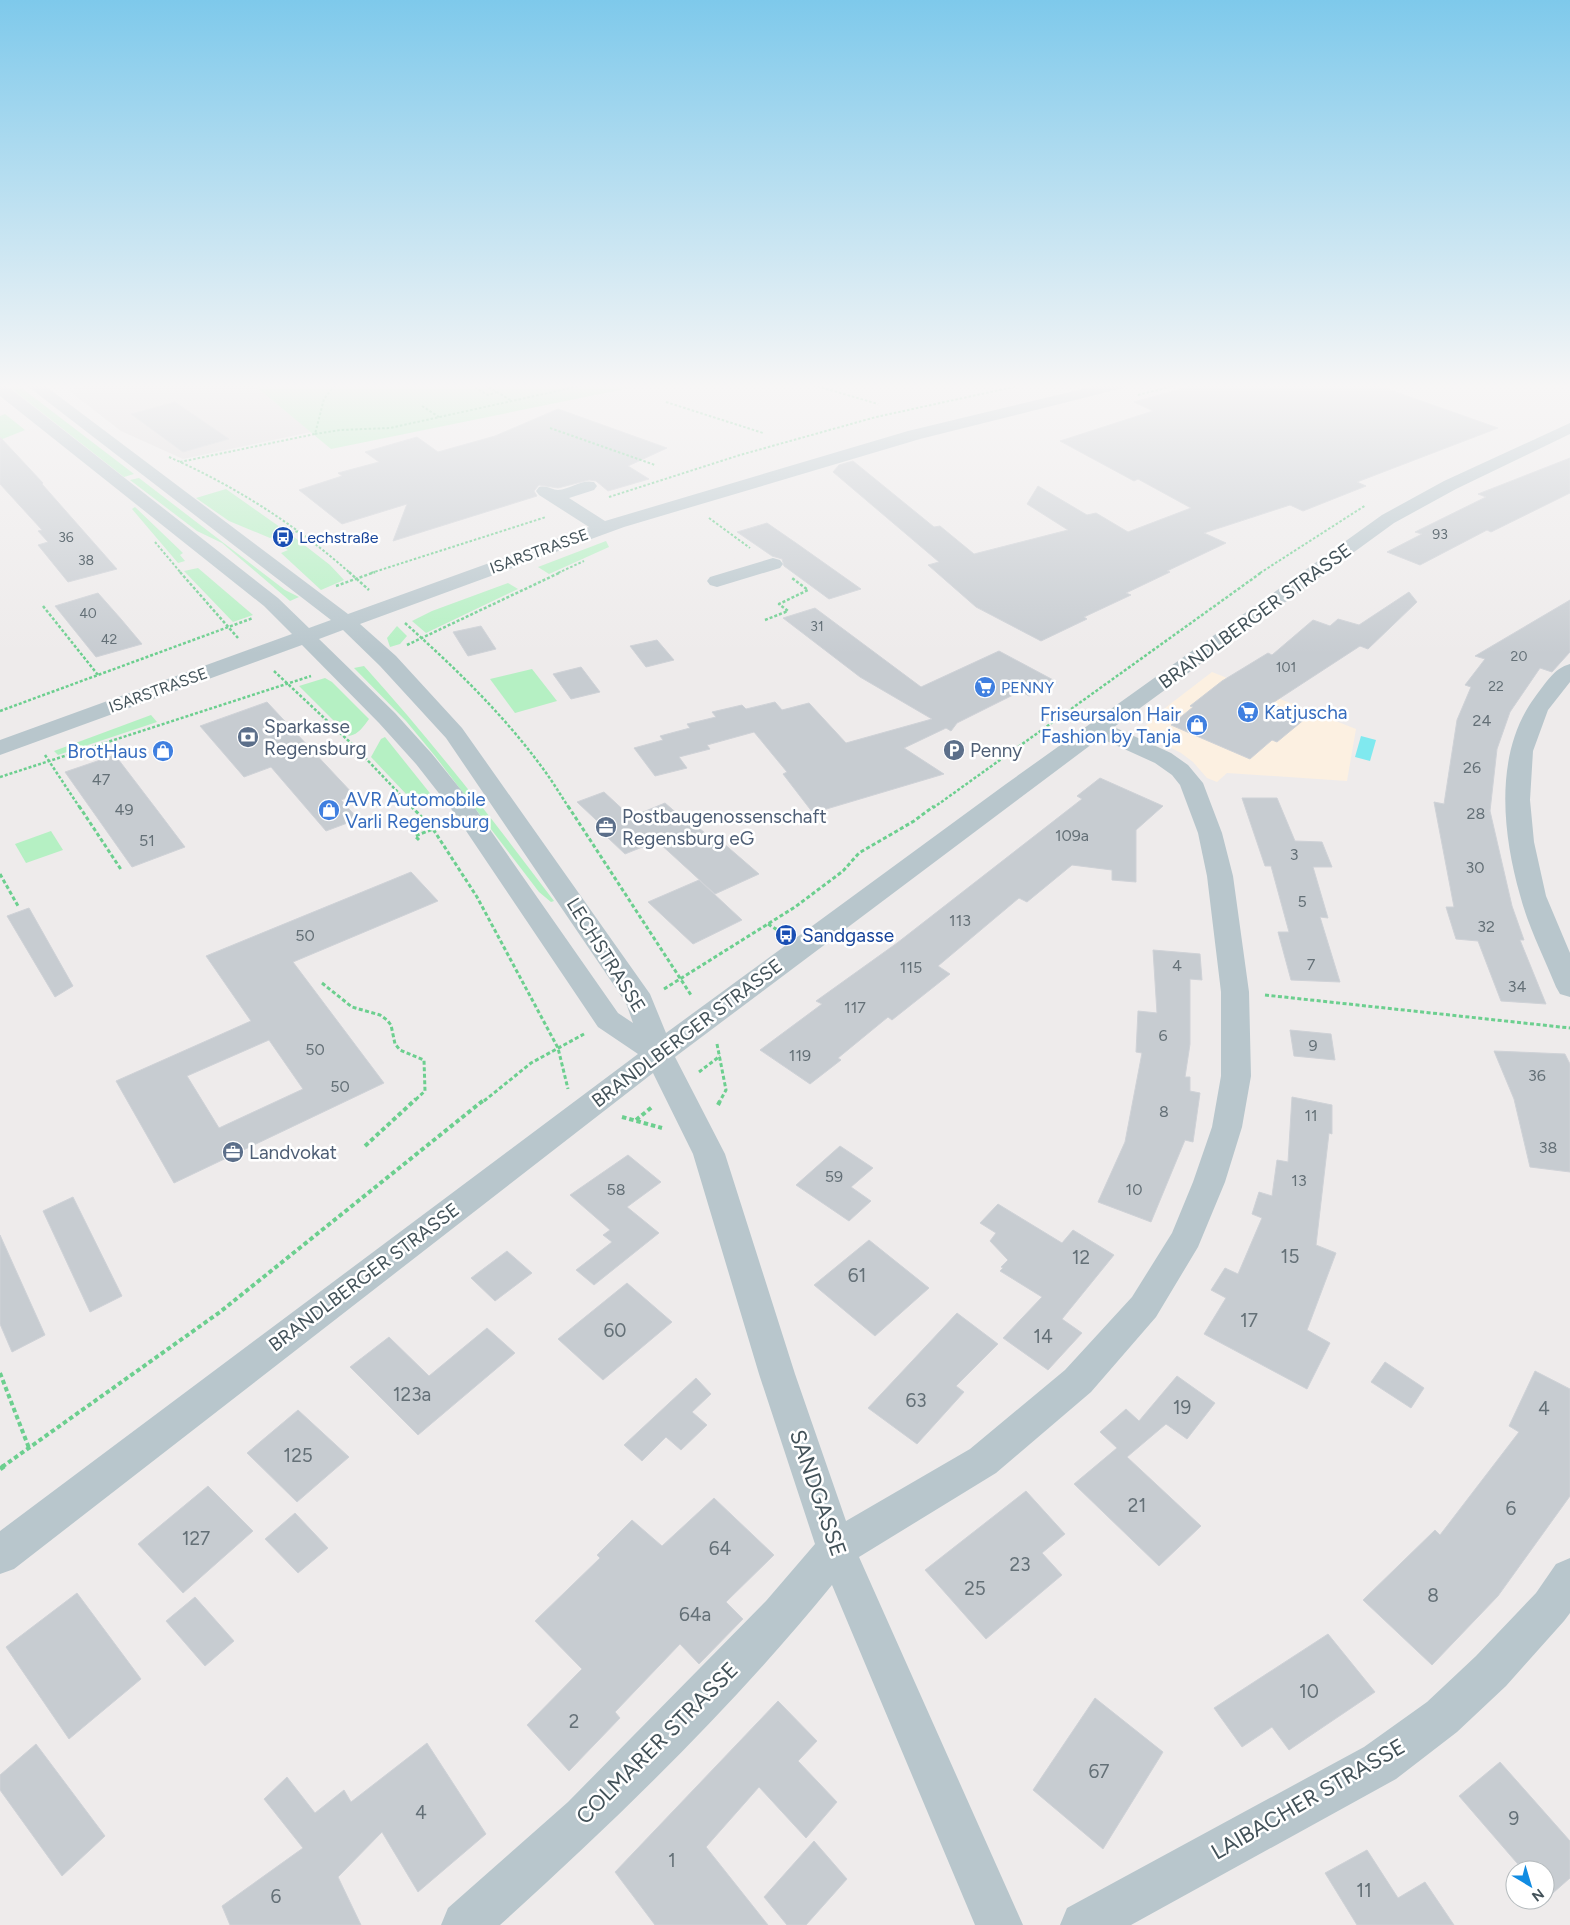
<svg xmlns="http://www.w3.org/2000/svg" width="1570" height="1925" font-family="Figtree,sans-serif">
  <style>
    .commercial { fill: #fcf0e1 }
    .education { fill: #dfdcdd }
    .green { fill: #b5f0c3 }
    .water { fill: #80e9ef }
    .building { fill: #c7ccd1; stroke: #cfd2d7; fill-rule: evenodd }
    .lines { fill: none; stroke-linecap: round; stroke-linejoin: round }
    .path-far4 { stroke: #6ccf8f; stroke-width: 2; stroke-dasharray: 2.5 2; stroke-linecap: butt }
    .path-far3 { stroke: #6ccf8f; stroke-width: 2.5; stroke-dasharray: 3 2; stroke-linecap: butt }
    .path-far2 { stroke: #6ccf8f; stroke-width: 3; stroke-dasharray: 4 2.5; stroke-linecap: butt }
    .path-far1 { stroke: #6ccf8f; stroke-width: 4; stroke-dasharray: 4.5 3; stroke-linecap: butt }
    .path { stroke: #6ccf8f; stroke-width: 5; stroke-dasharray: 5.5 4; stroke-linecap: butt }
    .minor { fill: #b8c6cc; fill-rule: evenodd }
    .labels { text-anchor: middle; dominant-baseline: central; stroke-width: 5; stroke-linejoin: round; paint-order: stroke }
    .far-number-label { font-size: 14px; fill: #647077 }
    .far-transit-label { font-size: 16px; fill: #164399; stroke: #fff; text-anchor: start }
    .far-street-label { font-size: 16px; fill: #435259; stroke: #fff }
    .far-shop-label { font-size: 16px; fill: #366cbe; stroke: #fff; text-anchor: start }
    .number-label { font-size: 16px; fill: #647077 }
    .street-label { font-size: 19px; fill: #435259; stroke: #fff }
    .shop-label { font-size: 19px; fill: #366cbe; stroke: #fff; text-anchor: start }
    .service-label { font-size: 19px; fill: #4e5e75; stroke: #fff; text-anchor: start }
    .transit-label { font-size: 19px; fill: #164399; stroke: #fff; text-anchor: start }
    .near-number-label { font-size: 19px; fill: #647077 }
    .near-street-label { font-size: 22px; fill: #435259; stroke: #fff }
  </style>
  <rect width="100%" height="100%" fill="#eeebeb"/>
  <path class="commercial" d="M1212,672L1356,729L1347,781L1227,773L1217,782L1207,778L1193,762L1181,753L1146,735L1145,727L1152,718Z"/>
  <path class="education" d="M88,385H254L311,432L183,459L121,431L68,390Z"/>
  <g class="green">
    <path d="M7,385L19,386L134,474L124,477Z"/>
    <path d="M254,385H644L331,449Z"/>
    <path d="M5,414L25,430L0,440V416Z"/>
    <path d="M139,478L285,590L299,597L290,601L222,543L197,531L130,480Z"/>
    <path d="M226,489L287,532L270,538L229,521L196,498Z"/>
    <path d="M135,507L183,553L180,555L185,561L178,563L132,509Z"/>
    <path d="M294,537L330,565L344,580L321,590L281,553L288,550L278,543Z"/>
    <path d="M606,541L609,547L549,574L538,567Z"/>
    <path d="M198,568L253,615L233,622L184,571Z"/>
    <path d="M508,583L518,589L426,633L412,621L432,611Z"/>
    <path d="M397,626L407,636L400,644L390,647L387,638Z"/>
    <path d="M364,666C432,741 493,820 554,901L551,902L539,892L435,756L406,721L354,668Z"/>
    <path d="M532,669L557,701L515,713L490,679Z"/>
    <path d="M325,678L332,682L369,719C363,727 359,734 349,736L299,686Z"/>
    <path d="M151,715L157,722L58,755L54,751Z"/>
    <path d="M385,737L437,802L415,800L407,795L371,757L381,739Z"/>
    <path d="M51,831L63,850L26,863L15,844Z"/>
  </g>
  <path class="water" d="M1361,736L1376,740L1370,761L1355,757Z"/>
  <g class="building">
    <path d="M1195,385H1376L1498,428L1357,482L1366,486L1303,511L1290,505L1204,533L1226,543L1167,571L1170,572L1126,593L1131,595L1084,617L1087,619L1041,641L976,607L928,565L939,562L833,472L839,465L853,461L934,527L940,526L974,554L1068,530L1027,504L1038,486L1087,515L1096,513L1128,532L1191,508L1138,479L1134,481L1060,441L1153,411L1134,402Z"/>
    <path d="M175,402L229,439L183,452L131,414Z"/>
    <path d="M558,409L667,448L628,466L649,479L608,491L596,481L589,480L558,488L539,485L534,491L537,496L393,541L407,504L342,524L299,490L342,476L338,473L379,462L365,452L417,437L438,452L495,436Z"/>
    <path d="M0,437L43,483L42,484L117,569L68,582L38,545L48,542L38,531L42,530L0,484Z"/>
    <path d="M1570,458V493L1491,532L1487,530L1420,565L1387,552L1422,534L1415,532L1486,497L1478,494Z"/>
    <path d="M767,523L796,543L861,589L829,599L784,566L782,559L772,556L737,532Z"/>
    <path d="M1409,592L1417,602L1368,649L1360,646L1271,704L1306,718L1277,742L1272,740L1250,759L1171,725L1193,707L1190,706L1222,681L1268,653L1272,655L1313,620L1330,626L1338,619L1359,625Z"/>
    <path d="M98,593L121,619L142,644L96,657L55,606Z"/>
    <path d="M1570,600V652L1552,672L1540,668L1510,712L1497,749L1490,811L1512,906L1524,940H1520L1546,1004L1501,1001L1478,941L1456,939L1446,907H1454L1434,802L1444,804L1457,720L1471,687L1465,685L1485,659L1475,656Z"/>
    <path d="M815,608L921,687L999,651L1057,682L1029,696L1021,691L957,723L951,731L946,728L904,748L944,774L813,813L783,774L787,772L754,732L707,745L710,749L679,757L687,768L655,776L634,748L663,740L660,736L690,728L687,724L716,717L712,712L742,705L746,709L775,702L782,710L809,703L846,743L932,719L860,677L783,618Z"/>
    <path d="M481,626L496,649L468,656L453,632Z"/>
    <path d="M657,640L674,660L646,667L630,646Z"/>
    <path d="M581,667L600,692L571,699L553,674Z"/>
    <path d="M267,702L354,795L341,800L358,819L326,831L271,767L244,777L200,726Z"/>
    <path d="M115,755L157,810L185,847L132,867L65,772Z"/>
    <path d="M1100,778L1163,806L1136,830V882L1112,880V870L1072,865L1027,902L1019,898L938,966L950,974L892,1020L888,1017L838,1058L841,1060L810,1084L760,1050L822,1004L816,1001L897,943L1082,799L1077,796Z"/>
    <path d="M604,792L631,817L665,803L695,829L699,828L718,844L722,842L759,874L715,894L657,841L625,854L606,836L611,834L577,802Z"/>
    <path d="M1242,798H1277L1295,841L1322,842L1332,867H1313L1328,918L1320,917L1340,982L1291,980L1278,932H1289L1271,866H1265Z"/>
    <path d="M411,872L438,901L293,962L384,1083L174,1183L116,1081L251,1021L206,956ZM269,1040L303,1089L219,1128L187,1076Z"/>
    <path d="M699,880L742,920L693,944L648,902Z"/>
    <path d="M29,908L73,986L55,997L7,916Z"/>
    <path d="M1153,950L1200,954L1202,980L1190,979V1044L1185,1077H1190V1091L1200,1093L1193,1142L1185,1140L1151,1222L1098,1202L1125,1142L1142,1053L1136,1052L1138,1011L1157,1013Z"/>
    <path d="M1290,1030L1331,1034L1335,1060L1294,1056Z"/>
    <path d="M1494,1051L1565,1054L1570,1064V1172L1530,1167L1514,1099Z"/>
    <path d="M1292,1097L1332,1105V1134L1329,1133L1316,1245L1336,1253L1307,1330L1330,1343L1307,1389L1204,1334L1226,1298L1211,1290L1225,1268L1238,1274L1262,1218L1252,1214L1259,1192L1272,1196L1277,1160L1288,1162Z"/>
    <path d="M840,1146L873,1168L851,1187L871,1201L849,1221L796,1185Z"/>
    <path d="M628,1155L661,1182L627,1207L659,1233L594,1285L576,1270L612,1242L603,1235L610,1230L570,1195Z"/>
    <path d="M73,1197L122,1296L90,1312L43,1211Z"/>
    <path d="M998,1204L1062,1243L1073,1230L1114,1255L1062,1319L1082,1333L1048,1370L1003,1338L1042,1297L1000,1271L1003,1268L1001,1267L1008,1260L990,1241L996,1233L980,1223Z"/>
    <path d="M0,1235L45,1335L12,1352L0,1324Z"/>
    <path d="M869,1240L929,1288L875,1336L814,1285Z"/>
    <path d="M507,1251L532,1273L495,1301L471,1278Z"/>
    <path d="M627,1283L672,1322L603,1380L558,1339Z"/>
    <path d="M957,1313L998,1344L956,1386L964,1392L917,1444L868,1408Z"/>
    <path d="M487,1328L515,1353L418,1435L350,1367L389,1337L429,1376Z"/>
    <path d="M1385,1362L1424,1388L1411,1408L1371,1382Z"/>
    <path d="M1535,1371L1570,1389V1496L1498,1596L1432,1665L1363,1600L1435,1530L1440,1535L1519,1432L1509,1426Z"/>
    <path d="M1177,1376L1215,1403L1187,1439L1166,1424L1127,1457L1201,1526L1159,1566L1074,1484L1117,1448L1100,1432L1126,1409L1139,1421Z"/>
    <path d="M696,1378L711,1394L692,1412L707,1425L681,1450L666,1437L642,1461L624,1445Z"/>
    <path d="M298,1410L349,1457L297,1502L247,1453Z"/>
    <path d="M208,1486L253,1531L183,1593L138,1544Z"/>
    <path d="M1026,1491L1065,1534L1042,1553L1062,1575L986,1639L925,1570Z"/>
    <path d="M714,1498L774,1555L726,1602L743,1619L699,1664L680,1644L615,1712L620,1718L569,1771L527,1725L582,1669L535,1621L600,1558L597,1555L632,1520L662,1546Z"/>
    <path d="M295,1513L328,1548L298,1573L265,1539Z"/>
    <path d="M77,1593L141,1679L69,1739L6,1647Z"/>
    <path d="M195,1597L234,1641L205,1666L166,1621Z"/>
    <path d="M1328,1634L1375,1692L1289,1750L1272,1727L1242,1747L1214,1708Z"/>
    <path d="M1095,1698L1163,1752L1103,1849L1033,1790Z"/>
    <path d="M778,1701L817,1741L798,1761L837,1802L806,1838L759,1787L706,1847L768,1925H655L615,1872Z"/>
    <path d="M427,1743L486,1834L418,1892L382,1832L338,1877L361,1925H230L222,1906L303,1848L264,1799L287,1777L315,1813L344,1790L351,1802Z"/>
    <path d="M36,1744L105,1836L62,1876L0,1790V1775Z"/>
    <path d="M1500,1762L1570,1841V1878L1545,1900V1870H1523L1459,1796Z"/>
    <path d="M814,1841L847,1879L806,1925H787L764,1897Z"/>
    <path d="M1367,1850L1398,1898L1425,1882L1454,1925H1357L1325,1873Z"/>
  </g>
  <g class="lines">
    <g class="path-far4">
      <path d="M471,385L488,395L497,392"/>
      <path d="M485,385L512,401"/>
      <path d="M813,385L878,404"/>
      <path d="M1138,395L1177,385"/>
      <path d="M666,402L763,433"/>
      <path d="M422,406L439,417"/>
      <path d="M550,428L655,465"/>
      <path d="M315,434L340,430L390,428L584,385"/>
      <path d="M169,457C235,486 296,525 350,573"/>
      <path d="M180,462L315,434L324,399L335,385"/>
      <path d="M609,497L740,455L876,417L1018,386"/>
      <path d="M709,518L750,548"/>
      <path d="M283,537L298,531"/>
      <path d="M155,542L181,573"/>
      <path d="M371,573L546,517"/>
      <path d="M558,573L584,561"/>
      <path d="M1260,573L1366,505"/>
    </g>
    <g class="path-far3">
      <path d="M180,572L238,638"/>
      <path d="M349,572L369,590"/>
      <path d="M336,586L375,572"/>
      <path d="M43,606L98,675"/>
      <path d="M765,620L788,611L779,604L808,590L792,578"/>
      <path d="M405,623C454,667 502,713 541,766C551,779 560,794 569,808"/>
      <path d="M407,645L561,572"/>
      <path d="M274,671L353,745L413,808"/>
      <path d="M0,711L253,618"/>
      <path d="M45,755L80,808"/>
      <path d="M0,777L311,676"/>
      <path d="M933,808L1262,572"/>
    </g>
    <g class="path-far2">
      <path d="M79,806L122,871"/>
      <path d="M411,806L433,829L477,897L558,1048L568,1089"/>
      <path d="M568,806L691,995"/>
      <path d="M419,840L415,836L433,829"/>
      <path d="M0,874L18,906"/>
      <path d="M768,924L779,931"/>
      <path d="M322,983L352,1007L380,1015L387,1020L391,1025L395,1044L400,1050L424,1060L425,1091L414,1101"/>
      <path d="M664,989L795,907L843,871L859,853L914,821L934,806"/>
      <path d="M1265,995L1570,1028"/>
      <path d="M717,1044L726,1090L720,1101"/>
      <path d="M699,1072L720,1056"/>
      <path d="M484,1101L531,1063L584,1034"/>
    </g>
    <g class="path-far1">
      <path d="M718,1105L721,1099"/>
      <path d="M622,1117L662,1128"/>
      <path d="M636,1120L652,1107"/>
      <path d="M365,1146L416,1099"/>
      <path d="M0,1373L29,1448"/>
      <path d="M2,1467L220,1312L485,1099"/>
    </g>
    <path class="path" d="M0,1469L4,1466"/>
    <g class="minor">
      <path d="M0,385H6L278,598L309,628L331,620L26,385H44L348,614L589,527L539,495L536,491L539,487C547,485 552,490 558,490C571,489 581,479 594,482L597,486L594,490L569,498L605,521L908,431L1099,385H1126L1123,388L920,439L624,527L360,624L396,656L462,728L650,994L666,1033L1006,784L1382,515L1444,481L1570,423V434L1456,489L1394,523L1114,727L1171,753L1188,765L1203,783L1222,833L1233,876L1249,992L1251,1076L1242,1127L1225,1182L1198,1247L1156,1317L1091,1392L996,1473L859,1557L1023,1925H975L832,1585C732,1708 617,1819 500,1925H441L448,1908L568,1802L766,1601L815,1544L759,1374L693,1154L653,1073L14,1569L0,1574V1531L638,1054L598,1027L452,810L416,764L379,723L302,645L0,755V740L292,634L264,606L0,396ZM343,630L380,666L446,738L626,1003L633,1023L618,1013L470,801L432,754L395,713L319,639ZM1100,738L1155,763L1172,775L1180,785L1198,833L1207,876L1221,992V1076L1212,1127L1193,1182L1172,1233L1132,1297L1065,1370L970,1449L846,1521L795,1374L725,1154L675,1057Z"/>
      <path d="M773,558L780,560L783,564L780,568L717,587L710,585L707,581L710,577Z"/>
      <path d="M1570,664V682L1548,710L1533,751L1530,800L1534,842L1546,896L1570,953V997L1560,994L1556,987C1544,957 1528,926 1520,895C1502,832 1494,752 1535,697C1545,684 1554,668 1570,664Z"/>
      <path d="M1570,1558V1613L1564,1621L1506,1686L1457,1732L1396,1779L1131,1925H1060L1067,1908L1364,1747L1427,1702L1476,1656L1536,1593L1556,1564Z"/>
    </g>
  </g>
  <linearGradient id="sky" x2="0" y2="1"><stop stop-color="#7ec9eb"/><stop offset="0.59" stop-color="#f7f6f6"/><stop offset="1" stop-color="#f7f6f6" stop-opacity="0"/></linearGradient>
  <rect width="1570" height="654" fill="url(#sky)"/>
  <defs>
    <g id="bus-disc" transform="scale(1.125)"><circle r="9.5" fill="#1a4fb4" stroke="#fff"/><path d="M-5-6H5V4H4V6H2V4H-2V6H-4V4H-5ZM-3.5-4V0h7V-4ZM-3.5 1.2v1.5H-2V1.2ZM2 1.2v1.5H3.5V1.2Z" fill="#fff"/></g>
    <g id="supermarket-disc" transform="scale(1.125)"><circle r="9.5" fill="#3f7fe0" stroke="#fff"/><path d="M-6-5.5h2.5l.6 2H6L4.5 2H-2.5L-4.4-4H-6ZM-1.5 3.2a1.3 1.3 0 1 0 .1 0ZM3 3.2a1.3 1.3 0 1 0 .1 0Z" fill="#fff"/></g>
    <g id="shop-disc" transform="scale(1.125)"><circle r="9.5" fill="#3f7fe0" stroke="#fff"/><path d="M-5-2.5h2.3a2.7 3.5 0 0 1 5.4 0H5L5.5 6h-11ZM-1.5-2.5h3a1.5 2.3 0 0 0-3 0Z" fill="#fff"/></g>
    <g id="bank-disc" transform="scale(1.125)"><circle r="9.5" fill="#5c6f8a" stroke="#fff"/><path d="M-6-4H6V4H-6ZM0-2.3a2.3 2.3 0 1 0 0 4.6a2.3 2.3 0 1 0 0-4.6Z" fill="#fff"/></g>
    <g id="parking-disc" transform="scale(1.125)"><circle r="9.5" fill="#5c6f8a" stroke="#fff"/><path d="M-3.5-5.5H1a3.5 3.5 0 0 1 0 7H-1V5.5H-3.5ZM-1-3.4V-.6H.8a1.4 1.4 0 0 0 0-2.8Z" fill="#fff"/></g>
    <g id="office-disc" transform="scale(1.125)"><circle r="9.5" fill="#5c6f8a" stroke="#fff"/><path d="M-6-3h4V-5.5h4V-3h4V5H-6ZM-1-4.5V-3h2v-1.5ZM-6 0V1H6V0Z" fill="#fff"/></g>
  </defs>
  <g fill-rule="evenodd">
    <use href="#bus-disc" x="283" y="537"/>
    <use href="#supermarket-disc" x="985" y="687"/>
    <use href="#supermarket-disc" x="1248" y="712"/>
    <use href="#shop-disc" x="1197" y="725"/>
    <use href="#bank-disc" x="248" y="737"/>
    <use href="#parking-disc" x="954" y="750"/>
    <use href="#shop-disc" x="163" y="751"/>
    <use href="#shop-disc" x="329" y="810"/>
    <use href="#office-disc" x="606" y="827"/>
    <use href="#bus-disc" x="786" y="935"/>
    <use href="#office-disc" x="233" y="1152"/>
  </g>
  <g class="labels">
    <g class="far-number-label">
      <text x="1440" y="534">93</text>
      <text x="66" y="537">36</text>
      <text x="86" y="560">38</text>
      <text x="88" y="613">40</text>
      <text x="817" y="626">31</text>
      <text x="109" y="639">42</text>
      <text x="1519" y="656">20</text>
      <text x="1286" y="667">101</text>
      <text x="1496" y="686">22</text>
    </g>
    <g class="far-transit-label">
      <text x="299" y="537">Lechstraße</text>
    </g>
    <g class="far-street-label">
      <text transform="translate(539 551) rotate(-20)">ISARSTRASSE</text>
      <text transform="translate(158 690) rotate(-20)">ISARSTRASSE</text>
    </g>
    <g class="far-shop-label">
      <text x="1001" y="687">PENNY</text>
    </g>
    <g class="number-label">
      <text x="1482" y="720">24</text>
      <text x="1472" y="767">26</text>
      <text x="101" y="779">47</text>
      <text x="124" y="809">49</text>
      <text x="1476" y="813">28</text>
      <text x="1072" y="835">109a</text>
      <text x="147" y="840">51</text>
      <text x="1294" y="854">3</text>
      <text x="1475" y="867">30</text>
      <text x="1302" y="901">5</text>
      <text x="960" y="920">113</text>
      <text x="1486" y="926">32</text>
      <text x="305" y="935">50</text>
      <text x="1311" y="964">7</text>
      <text x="1177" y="965">4</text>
      <text x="911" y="967">115</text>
      <text x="1517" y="986">34</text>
      <text x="855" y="1007">117</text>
      <text x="1163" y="1035">6</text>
      <text x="1313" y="1045">9</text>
      <text x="315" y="1049">50</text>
      <text x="800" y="1055">119</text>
      <text x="1537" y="1075">36</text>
      <text x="340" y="1086">50</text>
      <text x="1164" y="1111">8</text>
      <text x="1311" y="1115">11</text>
      <text x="1548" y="1147">38</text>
      <text x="834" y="1176">59</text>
      <text x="1299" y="1180">13</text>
      <text x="616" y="1189">58</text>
      <text x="1134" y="1189">10</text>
    </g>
    <g class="street-label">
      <text transform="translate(1255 616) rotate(-36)">BRANDLBERGER STRASSE</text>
      <text transform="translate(606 955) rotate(58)">LECHSTRASSE</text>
      <text transform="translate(687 1033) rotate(-37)">BRANDLBERGER STRASSE</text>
      <text transform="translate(364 1277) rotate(-37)">BRANDLBERGER STRASSE</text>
    </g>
    <g class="shop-label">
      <text x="1264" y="712">Katjuscha</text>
      <text x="1181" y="714" text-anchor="end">Friseursalon Hair<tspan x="1181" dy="22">Fashion by Tanja</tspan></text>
      <text x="147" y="751" text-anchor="end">BrotHaus</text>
      <text x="345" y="799">AVR Automobile<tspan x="345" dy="22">Varli Regensburg</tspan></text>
    </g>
    <g class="service-label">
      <text x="264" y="726">Sparkasse<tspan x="264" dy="22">Regensburg</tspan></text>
      <text x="970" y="750">Penny</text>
      <text x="622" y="816">Postbaugenossenschaft<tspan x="622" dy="22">Regensburg eG</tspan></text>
      <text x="249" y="1152">Landvokat</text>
    </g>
    <g class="transit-label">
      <text x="802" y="935">Sandgasse</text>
    </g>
    <g class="near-number-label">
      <text x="1290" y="1256">15</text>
      <text x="1081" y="1257">12</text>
      <text x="857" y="1275">61</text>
      <text x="1249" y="1320">17</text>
      <text x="615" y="1330">60</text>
      <text x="1043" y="1336">14</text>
      <text x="412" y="1394">123a</text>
      <text x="916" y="1400">63</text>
      <text x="1182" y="1407">19</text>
      <text x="1544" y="1408">4</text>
      <text x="298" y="1455">125</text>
      <text x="1137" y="1505">21</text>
      <text x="1511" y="1508">6</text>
      <text x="196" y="1538">127</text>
      <text x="720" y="1548">64</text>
      <text x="1020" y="1564">23</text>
      <text x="975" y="1588">25</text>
      <text x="1433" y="1595">8</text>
      <text x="695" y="1614">64a</text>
      <text x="1309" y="1691">10</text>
      <text x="574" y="1721">2</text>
      <text x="1099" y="1771">67</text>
      <text x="421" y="1812">4</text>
      <text x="1514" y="1818">9</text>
      <text x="672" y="1860">1</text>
      <text x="1364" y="1890">11</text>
      <text x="276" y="1896">6</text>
    </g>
    <g class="near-street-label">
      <text transform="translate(818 1493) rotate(71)">SANDGASSE</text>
      <text transform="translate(657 1743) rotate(-45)">COLMARER STRASSE</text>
      <text transform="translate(1308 1799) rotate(-30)">LAIBACHER STRASSE</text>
    </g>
  </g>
  <g transform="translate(1530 1885) rotate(142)"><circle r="24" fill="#ffffff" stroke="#b4babd"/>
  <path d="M0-4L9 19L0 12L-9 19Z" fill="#118ce2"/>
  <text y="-8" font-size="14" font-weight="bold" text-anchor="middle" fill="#435259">N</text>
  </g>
</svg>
